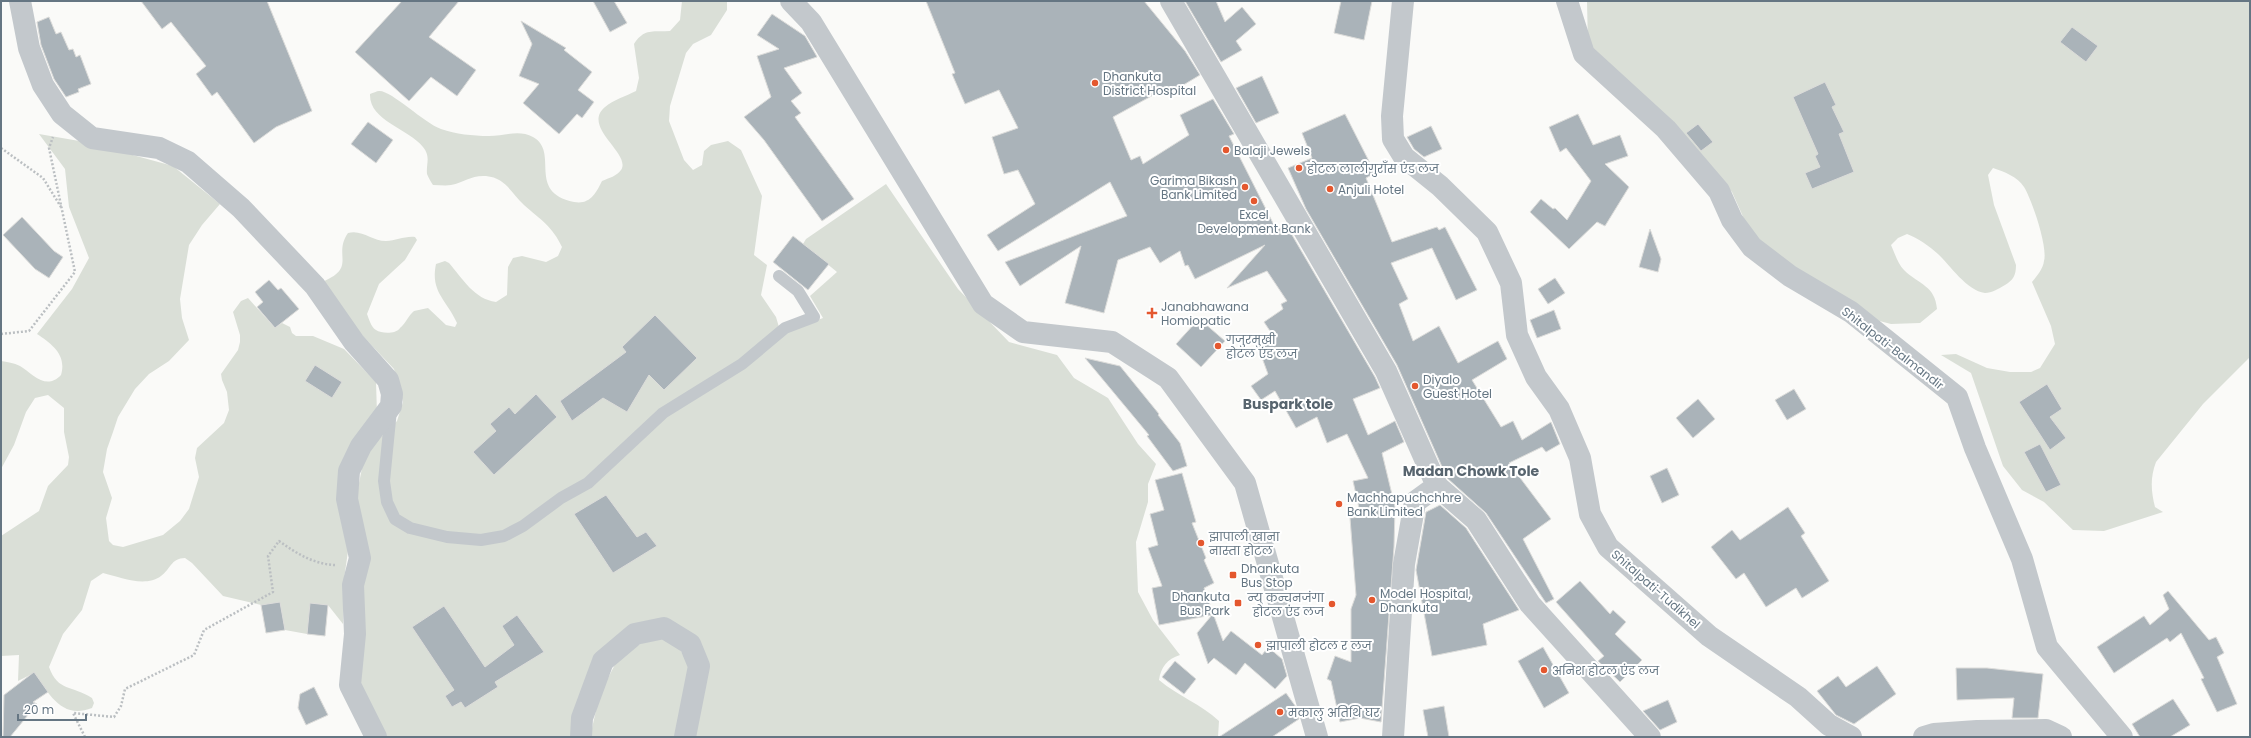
<svg xmlns="http://www.w3.org/2000/svg" width="2251" height="738" font-family="Poppins,'Noto Sans Devanagari',sans-serif">
  <style>
    .green { fill: #dadfd7 }
    .building { fill: #aab3b9; stroke: #dcdcda }
    .lines { fill: none; stroke-linecap: round; stroke-linejoin: round }
    .path { stroke: #bbbfc2; stroke-width: 2.5; stroke-dasharray: 2 2; stroke-linecap: butt }
    .lane { stroke: #c3c8cc; stroke-width: 12 }
    .street { stroke: #c3c8cc; stroke-width: 22 }
    .poi-dot { fill: #e4572e; stroke: #fff; stroke-width: 1.5 }
    .labels { text-anchor: middle; dominant-baseline: central; stroke-width: 4; stroke-linejoin: round; paint-order: stroke }
    .poi-label { font-size: 12px; fill: #657683; stroke: #fff; text-anchor: start }
    .street-label { font-size: 12px; fill: #657683; stroke: #fff }
    .quarter-label { font-size: 14px; font-weight: bold; fill: #57646e; stroke: #fff }
  </style>
  <rect width="100%" height="100%" fill="#fafaf8"/>
  <g class="green">
    <path d="M682,1H727V10L711,35L693,44L686,53L670,106L669,121L684,160L693,170L702,165L704,151L711,145L728,141L741,150L762,196L754,255L767,265L761,295L776,317L781,334L823,318L810,296L837,272L803,244L806,239L886,184L958,289L1009,342L1057,355L1074,378L1108,398L1138,444L1156,464L1148,484V502L1136,542L1138,592L1153,620L1180,655C1167,659 1161,667 1159,680C1178,696 1201,704 1219,721L1218,737H690L689,632L634,629L571,737H385L357,677L356,498L365,453L397,421L403,402L394,369L343,315L319,283C359,268 332,256 348,233C362,229 372,241 386,241C396,241 404,236 415,237L417,240L405,260L379,284L367,314C369,319 371,327 376,330C382,334 396,334 400,328C406,323 408,316 414,311L428,308L446,325L455,327L457,323C447,300 430,292 436,264L445,261L449,263C463,279 474,299 496,302L507,295L508,267L513,258L522,256L546,262L558,256L562,247C552,226 541,220 524,205C511,193 506,178 486,176C471,175 465,182 451,185C446,186 439,185 433,185C431,182 428,177 427,174C426,163 431,157 423,147C408,128 369,121 370,94C373,93 377,91 379,91C391,90 424,123 441,129C456,134 472,136 489,136C504,136 519,129 533,137C560,152 526,192 574,202C590,205 596,193 602,181C609,178 617,176 621,170C632,154 581,127 605,107C613,100 626,96 636,91L639,78L634,44C644,28 653,32 670,31L680,20Z"/>
    <path d="M1587,1H2250V357L2203,404L2156,462C2150,478 2151,491 2155,507L2163,512L2104,531L2073,530L2044,502L2022,490L2003,466L1971,373L1941,355L1956,354L1987,368L2010,372H2031L2040,368L2055,344L2051,326L2032,282C2037,276 2043,269 2044,261C2048,247 2032,200 2024,187C2017,176 2004,172 1993,168L1988,175L1994,205L2016,265C2016,276 2013,280 2005,285C1998,289 1992,293 1985,293C1967,291 1950,265 1938,254C1929,246 1918,238 1907,234L1898,238L1891,245C1895,254 1898,264 1904,270C1919,285 1935,285 1937,309L1920,323L1891,324L1849,313L1753,239L1732,192L1710,168L1588,47Z"/>
    <path d="M39,134L85,142L173,166L220,204L202,225L189,245L180,299L182,318L189,340L169,361L149,374L135,389L118,417L113,432L107,449L103,472L112,498L106,518L109,541L113,545L123,547L163,535L180,521L189,509L199,477L195,458L197,448L224,423L229,410L227,392L222,380L221,374L238,350L240,342V335L233,312L241,301L248,298L275,328L282,323L290,327L292,333L296,336H313L344,349L376,382L377,414L352,447L349,544L344,579L343,624L328,605L311,603L307,634L285,630L280,602L261,605L223,596L192,563L185,558C171,558 170,570 161,576C145,588 120,577 103,573L91,581L82,610L63,634L49,667C58,692 72,685 92,698L94,703L92,708C61,720 49,693 34,673L18,681L19,655L1,656V536L39,511L48,486L68,465L69,457L64,432V408L48,395L35,398L26,412L14,445L1,469V361C7,362 14,363 20,366C33,374 46,391 61,375C67,355 52,344 37,334L72,289L89,258L69,207L65,169Z"/>
    <path d="M655,635L678,646L692,670L678,737H590L600,693L619,657Z"/>
  </g>
  <g class="building">
    <path d="M141,1H267L312,111L276,127L254,143L217,92L212,96L196,74L206,66L171,22L162,29Z"/>
    <path d="M402,1H459L429,37L476,70L457,96L431,77L409,101L355,52Z"/>
    <path d="M593,1H614L627,23L610,32Z"/>
    <path d="M926,1H1144L1185,51L1200,75L1170,93L1168,87L1113,117L1131,160L1140,156L1143,164L1189,135L1180,115L1213,99L1234,134L1229,136L1277,231L1285,223L1375,377L1380,388L1353,399L1368,435L1395,421L1404,442L1382,453L1395,507L1394,547L1381,722L1360,718L1340,722L1331,681L1327,679L1335,656L1351,662V609L1356,595L1350,518L1361,517L1353,481L1368,478L1347,434L1327,443L1317,417L1296,428L1275,391L1261,400L1251,386L1268,374L1257,344L1274,337L1264,322L1283,309L1281,304L1287,301L1267,271L1227,288L1265,245L1195,279L1188,265L1185,266L1180,251L1160,263L1150,247L1118,260L1104,313L1065,303L1081,246L1020,286L1005,262L1127,216L1110,182L998,251L987,235L1035,204L1018,170L1004,174L992,137L1018,128L999,90L965,104L952,74L955,73Z"/>
    <path d="M1185,1H1216L1225,22L1242,7L1256,24L1236,41L1242,50L1221,62Z"/>
    <path d="M1341,1H1372L1364,40L1334,33Z"/>
    <path d="M772,14L805,36L816,55L817,57L784,68L802,93L791,101L801,113L795,117L854,199L822,221L764,140L744,117L771,97L757,56L779,49L757,35Z"/>
    <path d="M49,17L56,34L61,32L69,50L73,49L76,57L80,55L91,84L78,89L79,92L66,97L54,79L41,45L37,22Z"/>
    <path d="M521,21L566,48L564,50L592,72L578,90L594,102L582,118L577,114L559,134L523,103L539,84L519,76L532,44Z"/>
    <path d="M2072,27L2098,46L2086,62L2060,42Z"/>
    <path d="M1262,76L1279,113L1256,123L1236,88Z"/>
    <path d="M1825,82L1836,105L1832,107L1844,132L1839,134L1854,172L1812,189L1805,173L1820,167L1815,156L1818,154L1793,97Z"/>
    <path d="M1345,114L1375,173L1366,178L1392,242L1437,227L1439,230L1445,227L1477,290L1456,300L1432,248L1391,263L1408,299L1399,304L1413,341L1439,326L1458,363L1498,341L1507,359L1472,380L1501,427L1513,421L1522,440L1551,422L1560,444L1546,452L1542,447L1509,463L1551,519L1523,539L1554,599L1546,603L1486,513L1447,478L1397,365L1306,209L1288,168L1312,158L1302,133Z"/>
    <path d="M1578,114L1593,145L1620,135L1628,156L1605,164L1629,187L1605,226L1597,222L1569,249L1530,212L1541,199L1553,209L1555,208L1567,220L1591,181L1566,148L1560,152L1549,127Z"/>
    <path d="M368,122L393,140L376,163L351,144Z"/>
    <path d="M1698,124L1713,142L1701,151L1686,133Z"/>
    <path d="M1431,126L1442,149L1424,157L1414,149L1407,137Z"/>
    <path d="M22,217L54,251L63,257L49,278L35,269L3,235Z"/>
    <path d="M1650,229L1661,259L1658,272L1639,267Z"/>
    <path d="M793,236L829,264L808,290L773,262Z"/>
    <path d="M1555,278L1565,293L1548,304L1538,289Z"/>
    <path d="M269,280L278,290L281,288L299,309L275,328L257,307L263,302L255,292Z"/>
    <path d="M1554,310L1561,329L1537,338L1530,320Z"/>
    <path d="M655,315L697,358L664,390L649,375L627,412L603,398L572,421L560,401L626,352L622,347Z"/>
    <path d="M1196,322H1203L1225,341L1201,367L1176,344Z"/>
    <path d="M1085,358L1120,366L1159,414L1158,415L1180,443L1187,466L1173,471L1147,436L1149,435Z"/>
    <path d="M315,365L342,382L332,398L305,381Z"/>
    <path d="M2047,384L2062,409L2050,417L2066,438L2050,450L2019,402Z"/>
    <path d="M1794,389L1806,409L1787,420L1775,400Z"/>
    <path d="M536,394L557,417L494,475L473,452L496,431L490,424L509,407L515,414Z"/>
    <path d="M1698,399L1715,419L1693,438L1676,418Z"/>
    <path d="M2040,444L2061,485L2046,492L2024,452Z"/>
    <path d="M1667,468L1679,495L1662,503L1650,476Z"/>
    <path d="M1182,473L1196,522L1192,523L1206,558L1204,560L1214,583L1204,588L1223,641L1231,631L1262,655L1268,647L1282,659L1287,676L1275,689L1245,663L1236,675L1214,658L1208,664L1197,633L1212,615L1159,625L1152,588L1162,586L1148,548L1158,545L1150,514L1164,510L1155,480Z"/>
    <path d="M606,495L637,537L646,532L657,546L613,573L574,514Z"/>
    <path d="M1440,505L1466,528L1519,610L1483,624L1487,645L1432,656L1416,570L1426,512Z"/>
    <path d="M1788,507L1805,533L1801,536L1829,581L1802,598L1796,588L1766,607L1744,573L1736,579L1711,547L1732,530L1740,540Z"/>
    <path d="M1580,581L1610,614L1613,610L1626,622L1615,634L1642,660L1620,682L1598,661L1604,656L1556,602Z"/>
    <path d="M2168,591L2209,640L2216,637L2224,653L2217,657L2237,704L2217,712L2201,679L2204,678L2181,633L2170,642L2167,638L2114,673L2097,647L2144,616L2150,625L2169,609L2163,595Z"/>
    <path d="M280,602L285,630L266,633L261,605Z"/>
    <path d="M310,603L328,605L325,636L307,634Z"/>
    <path d="M444,606L485,667L514,645L502,626L517,615L544,652L495,682L498,687L465,708L461,702L452,707L445,696L454,690L412,627Z"/>
    <path d="M1543,647L1569,693L1544,708L1518,661Z"/>
    <path d="M1175,661L1196,679L1184,694L1162,677Z"/>
    <path d="M1877,666L1896,694L1854,724L1836,715L1817,691L1838,676L1846,687Z"/>
    <path d="M1956,668H1987L2043,674L2038,718H2012L2014,698L1957,700Z"/>
    <path d="M34,672L48,692L33,702L37,704L10,737H3L4,695Z"/>
    <path d="M314,687L328,715L306,725L298,708L300,694Z"/>
    <path d="M1286,693L1296,707L1299,719L1272,737H1219Z"/>
    <path d="M2173,699L2190,725L2170,737H2140L2132,724Z"/>
    <path d="M1668,700L1677,722L1660,730L1643,711Z"/>
    <path d="M1444,706L1449,737H1428L1423,710Z"/>
  </g>
  <g class="lines">
    <g class="path">
      <path d="M1,148L43,178L61,207"/>
      <path d="M1,334L29,331L75,272L49,148L53,137"/>
      <path d="M85,737L73,713L114,717L121,706L125,689L194,655L204,630L273,592L268,556L279,541C296,553 313,564 335,565"/>
    </g>
    <path class="lane" d="M391,410L384,481L387,502L395,519L410,528L447,537L481,540L504,536L523,526L561,498L588,483L663,413L742,364L785,328L814,317L798,291L779,276"/>
    <g class="street">
      <path d="M20,1L29,48L43,85L62,114L92,138L159,148L188,162L241,208L315,286L354,342L388,380L392,394L391,406L361,446L349,471L347,499L360,558L353,585L355,634L350,685L376,737"/>
      <path d="M791,1L811,22L983,304L1023,332L1112,342L1168,378L1245,483L1317,737"/>
      <path d="M1171,1L1386,371L1437,486L1415,502L1404,564L1393,737"/>
      <path d="M1403,1L1392,116L1393,139L1404,157L1440,186L1487,232L1511,283L1517,335L1536,377L1559,409L1580,458L1590,514L1608,547L1709,636L1798,697L1829,725L1851,737"/>
      <path d="M1567,1L1584,54L1666,129L1719,191L1732,220L1752,247L1790,276L1851,312L1957,397L1975,448L2022,559L2047,647L2122,737"/>
      <path d="M1437,486L1476,520L1530,604L1650,737"/>
      <path d="M581,737L582,718L603,661L635,634L664,628L690,644L699,666L685,737"/>
      <path d="M1924,737L1934,734L1977,731L2046,730L2061,737"/>
    </g>
  </g>
  <g class="poi-dot">
    <circle cx="1095" cy="83" r="4"/>
    <circle cx="1226" cy="150" r="4"/>
    <circle cx="1299" cy="168" r="4"/>
    <circle cx="1245" cy="187" r="4"/>
    <circle cx="1330" cy="189" r="4"/>
    <circle cx="1254" cy="201" r="4"/>
    <path d="M1150 307h4v4h4v4h-4v4h-4v-4h-4v-4h4z"/>
    <circle cx="1218" cy="346" r="4"/>
    <circle cx="1415" cy="386" r="4"/>
    <circle cx="1339" cy="504" r="4"/>
    <circle cx="1201" cy="543" r="4"/>
    <rect x="1229" y="571" width="8" height="8" rx="2"/>
    <circle cx="1372" cy="600" r="4"/>
    <rect x="1234" y="599" width="8" height="8" rx="2"/>
    <circle cx="1332" cy="604" r="4"/>
    <circle cx="1258" cy="645" r="4"/>
    <circle cx="1544" cy="670" r="4"/>
    <circle cx="1280" cy="712" r="4"/>
  </g>
  <g class="labels">
    <g class="poi-label">
      <text x="1103" y="76">Dhankuta<tspan x="1103" dy="14">District Hospital</tspan></text>
      <text x="1234" y="150">Balaji Jewels</text>
      <text x="1307" y="168">होटल लालीगुराँस एंड लज</text>
      <text x="1237" y="180" text-anchor="end">Garima Bikash<tspan x="1237" dy="14">Bank Limited</tspan></text>
      <text x="1338" y="189">Anjuli Hotel</text>
      <text x="1254" y="214" text-anchor="middle">Excel<tspan x="1254" dy="14">Development Bank</tspan></text>
      <text x="1161" y="306">Janabhawana<tspan x="1161" dy="14">Homiopatic</tspan></text>
      <text x="1226" y="339">गजुरमुखी<tspan x="1226" dy="14">होटल एंड लज</tspan></text>
      <text x="1423" y="379">Diyalo<tspan x="1423" dy="14">Guest Hotel</tspan></text>
      <text x="1347" y="497">Machhapuchchhre<tspan x="1347" dy="14">Bank Limited</tspan></text>
      <text x="1209" y="536">झापाली खाना<tspan x="1209" dy="14">नास्ता होटल</tspan></text>
      <text x="1241" y="568">Dhankuta<tspan x="1241" dy="14">Bus Stop</tspan></text>
      <text x="1380" y="593">Model Hospital,<tspan x="1380" dy="14">Dhankuta</tspan></text>
      <text x="1230" y="596" text-anchor="end">Dhankuta<tspan x="1230" dy="14">Bus Park</tspan></text>
      <text x="1324" y="597" text-anchor="end">न्यु कन्चनजंगा<tspan x="1324" dy="14">होटल एंड लज</tspan></text>
      <text x="1266" y="645">झापाली होटल र लज</text>
      <text x="1552" y="670">अनिश होटल एंड लज</text>
      <text x="1288" y="712">मकालु अतिथि घर</text>
    </g>
    <g class="street-label">
      <text transform="translate(1893 348) rotate(38)">Shitalpati-Balmandir</text>
      <text transform="translate(1656 589) rotate(41)">Shitalpati-Tudikhel</text>
    </g>
    <g class="quarter-label">
      <text x="1288" y="404">Buspark tole</text>
      <text x="1471" y="471">Madan Chowk Tole</text>
    </g>
  </g>
  <rect width="2251" height="738" fill="none" stroke="#657683" stroke-width="4"/>
  <path d="M18 714v6h68v-6" fill="none" stroke="#657683" stroke-width="2"/>
  <text x="24" y="714" font-size="12" fill="#657683" stroke="#ffffff" stroke-width="3" paint-order="stroke">20 m</text>
</svg>
